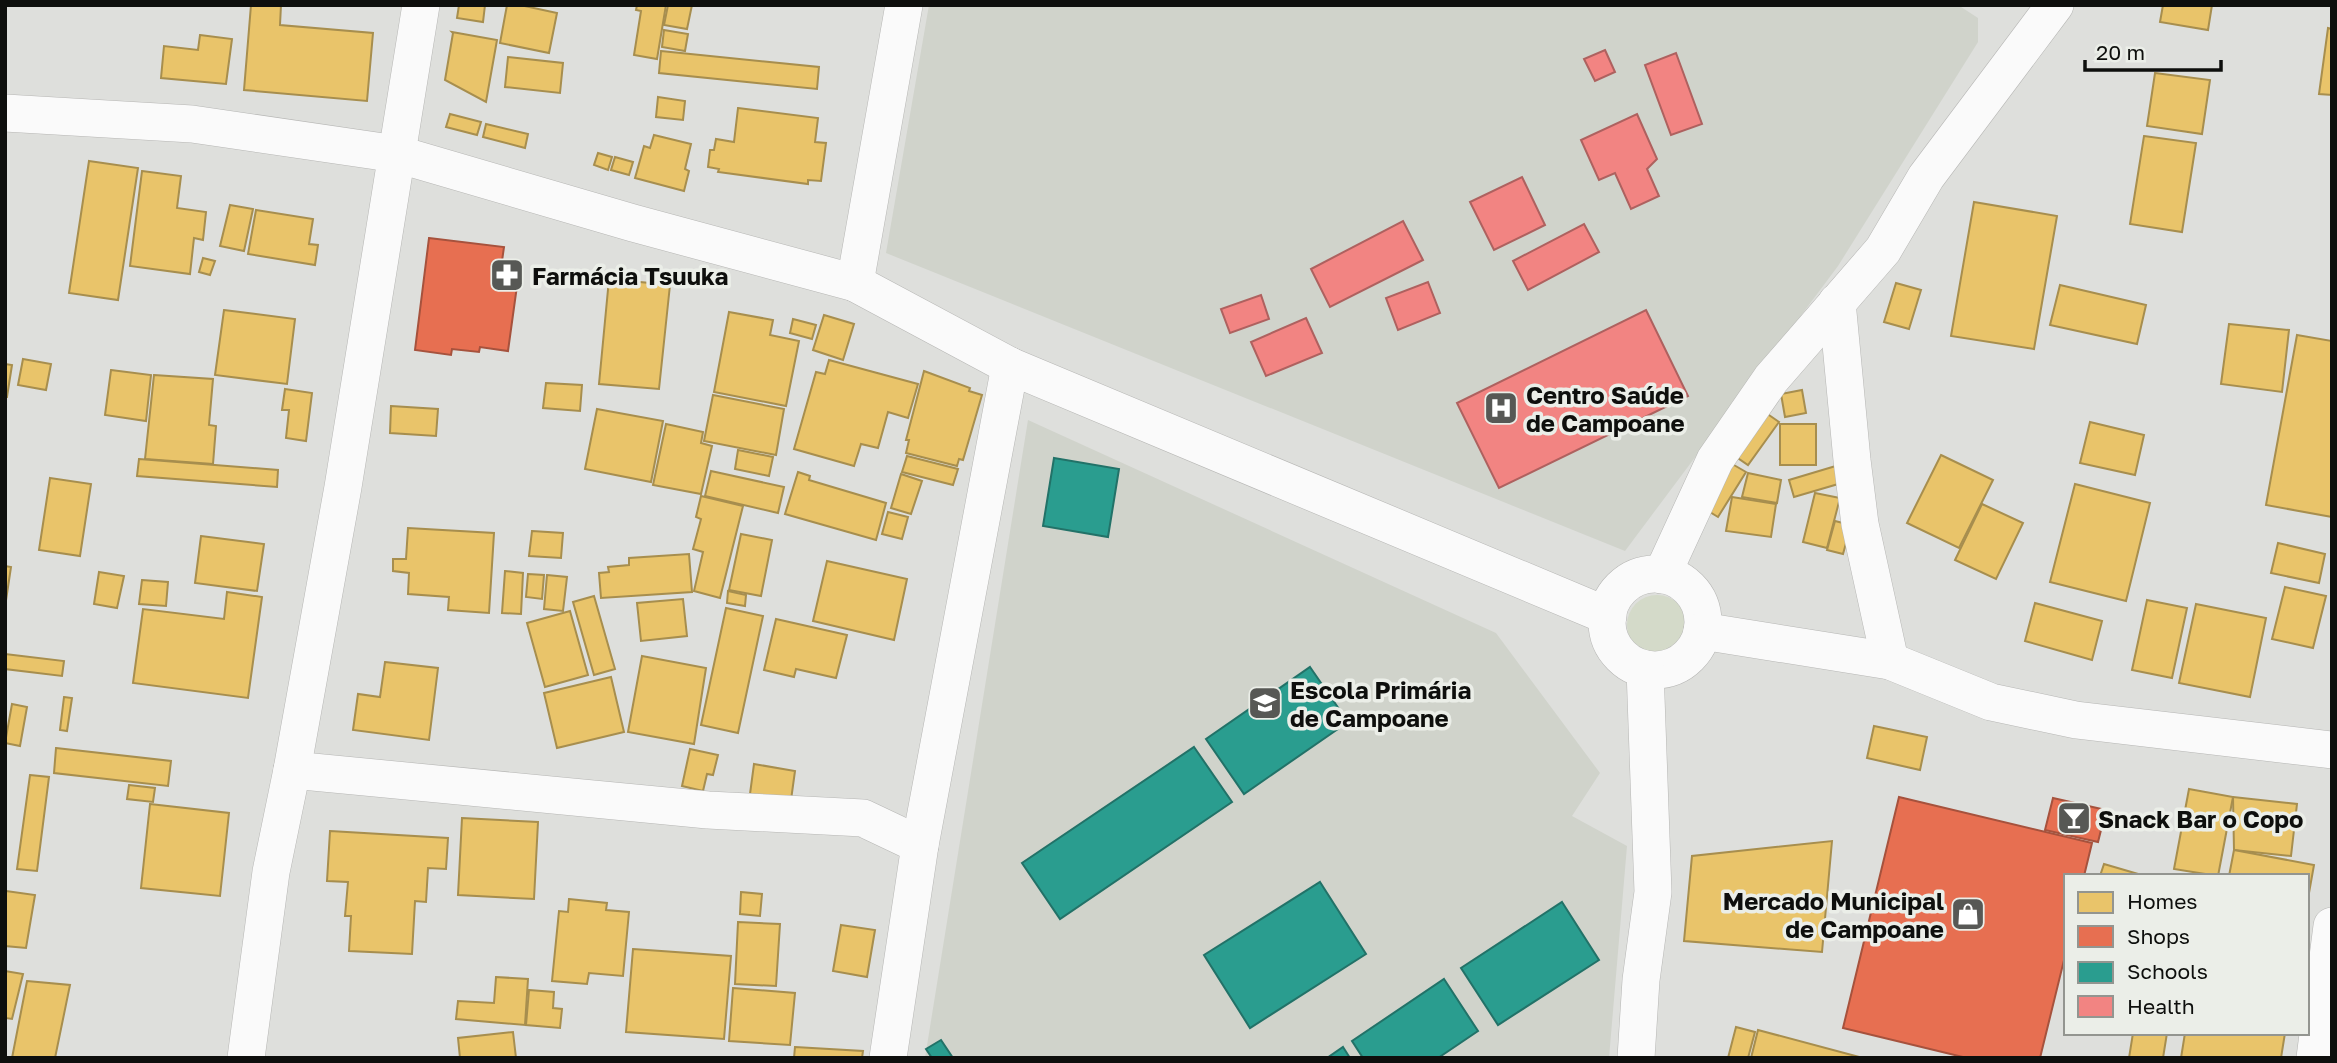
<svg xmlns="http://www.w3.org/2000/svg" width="2337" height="1063" font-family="'Golos Text',sans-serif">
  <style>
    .built { fill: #d0d3cb }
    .green { fill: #d4dac9 }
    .homes { fill: #e9c46a; stroke: #a78e4e; stroke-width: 2 }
    .shops { fill: #e76f51; stroke: #a6523d; stroke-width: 2 }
    .schools { fill: #2a9d8f; stroke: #227268; stroke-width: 2 }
    .health { fill: #f28482; stroke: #ae615f; stroke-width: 2 }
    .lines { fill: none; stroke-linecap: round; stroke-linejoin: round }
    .minor-casing { stroke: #b6b6b4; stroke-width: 38 }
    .minor { stroke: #fafafa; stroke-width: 37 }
    .labels { text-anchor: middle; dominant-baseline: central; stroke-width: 7; stroke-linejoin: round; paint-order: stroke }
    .poi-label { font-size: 24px; font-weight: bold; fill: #0e0f0d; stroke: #ebeee8; text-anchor: start }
  </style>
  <rect width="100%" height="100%" fill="#dedfdc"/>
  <g class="built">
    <path d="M929,5H1958L1978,18V42L1838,266L1625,551L886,253Z"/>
    <path d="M1028,420L1496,633L1600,773L1572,816L1627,846L1609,1058H925Z"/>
  </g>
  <circle class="green" cx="1657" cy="625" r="30"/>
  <g class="homes">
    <path d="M251,5H281L280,25L373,33L367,101L244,90Z"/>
    <path d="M459,5H485L483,22L457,18Z"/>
    <path d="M507,5H520L557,13L549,53L500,43Z"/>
    <path d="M637,5H666L657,59L634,55L641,11L636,10Z"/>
    <path d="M668,5H692L687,29L664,25Z"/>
    <path d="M2163,5H2212L2208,30L2160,22Z"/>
    <path d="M2328,28L2332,29V95L2319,94Z"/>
    <path d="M664,30L688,34L685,51L662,47Z"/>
    <path d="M452,32L497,40L486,102L445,80L453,33Z"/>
    <path d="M200,35L232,39L226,84L161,78L164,46L198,50Z"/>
    <path d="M661,51L819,67L817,89L659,73Z"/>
    <path d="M508,57L563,63L560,93L505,87Z"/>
    <path d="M2155,73L2210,80L2202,134L2147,126Z"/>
    <path d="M658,97L685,101L683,120L656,117Z"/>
    <path d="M738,108L818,118L815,142L826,143L821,181L808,180V184L718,172L719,169L708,167L710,150H714L716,139L734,142Z"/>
    <path d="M450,114L481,122L477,135L446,127Z"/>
    <path d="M486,124L528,134L525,148L483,137Z"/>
    <path d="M654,135L691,144L685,169L689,171L684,191L635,178L644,146L650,148Z"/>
    <path d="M2144,136L2196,143L2182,232L2130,224Z"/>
    <path d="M598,153L612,157L608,170L594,165Z"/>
    <path d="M615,157L633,162L629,175L611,170Z"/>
    <path d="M89,161L138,168L118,300L69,293Z"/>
    <path d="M142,171L181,176L177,208L206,212L203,240L194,238L190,274L130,266Z"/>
    <path d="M1974,202L2057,216L2034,349L1951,336Z"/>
    <path d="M230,205L253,209L244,251L220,246Z"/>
    <path d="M256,210L313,219L309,244L318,245L315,265L248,254Z"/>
    <path d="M203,258L215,261L210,275L199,272Z"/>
    <path d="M609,279L670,285L659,389L599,384Z"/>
    <path d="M1896,283L1921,290L1909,329L1884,322Z"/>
    <path d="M2060,285L2146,305L2137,344L2050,325Z"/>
    <path d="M224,310L295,319L287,384L215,375Z"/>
    <path d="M729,312L773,320L770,335L799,341L786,406L714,392Z"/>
    <path d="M824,315L854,324L843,360L813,350Z"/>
    <path d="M793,319L816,325L812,339L790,333Z"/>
    <path d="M2229,324L2289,330L2282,392L2221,384Z"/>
    <path d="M2297,335L2332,341V517L2266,505Z"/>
    <path d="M23,359L51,364L46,390L18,385Z"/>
    <path d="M829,360L918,384L908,418L888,412L878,448L861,444L854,466L794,449L816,372L825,374Z"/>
    <path d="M5,364L12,365L7,397H5Z"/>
    <path d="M111,370L151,375L146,421L105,415Z"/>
    <path d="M924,371L970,388L969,391L982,395L963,460L959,459L957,466L906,453L909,440H906Z"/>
    <path d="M154,375L213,379L209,425L216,426L213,464L145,459Z"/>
    <path d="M546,383L582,385L580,411L543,408Z"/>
    <path d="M285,389L312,393L306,441L286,438L289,410H282Z"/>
    <path d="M1802,390L1806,413L1785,417L1781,394Z"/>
    <path d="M713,395L784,409L776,455L704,441Z"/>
    <path d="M391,406L438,409L436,436L390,433Z"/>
    <path d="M1756,406L1779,422L1748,465L1726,450Z"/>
    <path d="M597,409L663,421L651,482L585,469Z"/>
    <path d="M2090,422L2144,435L2135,475L2080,463Z"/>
    <path d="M666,424L703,432L701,443L712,446L701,494L653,485Z"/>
    <rect x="1780" y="424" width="36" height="41"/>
    <path d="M738,450L773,457L769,476L735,469Z"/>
    <path d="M1941,455L1993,480L1959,548L1907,523Z"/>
    <path d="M907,456L958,469L953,485L902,472Z"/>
    <path d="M139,459L278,470L277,487L137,476Z"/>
    <path d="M1727,461L1746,472L1718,517L1700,506Z"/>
    <path d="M1839,465L1845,482L1794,497L1789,480Z"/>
    <path d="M711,471L784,487L778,513L705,496Z"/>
    <path d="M798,472L810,476L809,480L886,503L876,540L785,514Z"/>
    <path d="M1748,473L1781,480L1777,503L1742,497Z"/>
    <path d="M901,474L922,481L911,514L891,508Z"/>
    <path d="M50,478L91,484L80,556L39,550Z"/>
    <path d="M2075,484L2150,503L2126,601L2050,582Z"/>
    <path d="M1815,493L1840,498L1827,548L1803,542Z"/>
    <path d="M701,496L743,506L720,598L694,591L703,552L693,549L701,519L696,517Z"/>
    <path d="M1732,497L1776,504L1771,537L1726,531Z"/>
    <path d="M1982,504L2023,523L1996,579L1955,560Z"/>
    <path d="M888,512L908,517L902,539L882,534Z"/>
    <path d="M1835,521L1851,525L1843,554L1827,550Z"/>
    <path d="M408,528L494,533L489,613L448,610L449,597L408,594L409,573L393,571V559H406Z"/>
    <path d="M532,531L563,533L561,558L529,556Z"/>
    <path d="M741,534L772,540L761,596L729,590Z"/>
    <path d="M201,536L264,544L257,591L195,583Z"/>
    <path d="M2278,543L2325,554L2319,583L2271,573Z"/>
    <path d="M689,554L692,592L601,598L599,573L609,572L608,567L629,565V558Z"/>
    <path d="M827,561L907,579L894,640L813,621Z"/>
    <path d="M5,566L11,567L5,607Z"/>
    <path d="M505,571L523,573L521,614L502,613Z"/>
    <path d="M99,572L124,576L117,608L94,604Z"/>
    <path d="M528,574L544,575L542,599L526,597Z"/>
    <path d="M547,575L567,577L563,611L544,609Z"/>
    <path d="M142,580L168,582L166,606L139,604Z"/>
    <path d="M2285,587L2326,596L2313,648L2272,639Z"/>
    <path d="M728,591L746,595L745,606L727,603Z"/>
    <path d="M227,592L262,597L248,698L133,683L143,609L224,619Z"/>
    <path d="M594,596L615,669L594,675L573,602Z"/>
    <path d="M683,599L687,636L641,641L637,603Z"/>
    <path d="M2147,600L2187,608L2172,678L2132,670Z"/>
    <path d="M2035,603L2102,621L2092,660L2025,641Z"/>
    <path d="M2196,604L2266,618L2250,697L2179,683Z"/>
    <path d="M726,608L763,616L738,733L701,725Z"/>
    <path d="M570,611L588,675L545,687L527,623Z"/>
    <path d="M776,619L847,635L836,678L796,669L794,677L764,670Z"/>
    <path d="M5,654L64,661L62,676L5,669Z"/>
    <path d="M642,656L706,668L694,744L628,732Z"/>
    <path d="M385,662L438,668L429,740L353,730L358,694L380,697Z"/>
    <path d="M611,677L624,732L557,748L544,693Z"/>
    <path d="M64,697L72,698L67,731L60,730Z"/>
    <path d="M12,704L27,707L20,746L5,743Z"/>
    <path d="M1874,726L1927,737L1920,770L1867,758Z"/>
    <path d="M56,748L171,761L168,786L54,773Z"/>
    <path d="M690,749L718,755L713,775L707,774L703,791L682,786Z"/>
    <path d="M754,764L795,771L791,800L750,794Z"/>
    <path d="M30,775L49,777L37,871L17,869Z"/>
    <path d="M129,785L155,788L153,802L127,799Z"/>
    <path d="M2189,789L2233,797L2218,876L2174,869Z"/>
    <path d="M2233,797L2297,804L2291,856L2234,850Z"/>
    <path d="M150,804L229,813L220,896L141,888Z"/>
    <path d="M462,818L538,822L534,899L458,895Z"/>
    <path d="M330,831L448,838L446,869L428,868L426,902L415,901L412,954L349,951L351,916H345L348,882L327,881Z"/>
    <path d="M1832,841L1822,952L1684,941L1692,856Z"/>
    <path d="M2234,850L2314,865L2307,904V876H2229Z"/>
    <path d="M2104,864L2145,876H2100Z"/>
    <path d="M6,891L35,895L26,948L5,946Z"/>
    <path d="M741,892L762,894L760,916L740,914Z"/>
    <path d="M569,899L607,903L606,910L629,912L623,976L589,973L587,984L552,981L559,911L568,912Z"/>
    <path d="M738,922L780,924L776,986L735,984Z"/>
    <path d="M841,925L875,930L867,977L833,971Z"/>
    <path d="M633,949L731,956L724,1039L626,1032Z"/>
    <path d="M5,971L23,974L12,1019L5,1018Z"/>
    <path d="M496,977L528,979L525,1025L456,1019L458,1001L494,1003Z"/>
    <path d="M27,981L70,985L55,1058H12Z"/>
    <path d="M733,988L795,993L790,1045L729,1041Z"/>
    <path d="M529,990L554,992L553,1008L562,1009L560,1028L526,1025Z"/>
    <path d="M1736,1027L1755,1032L1748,1058H1728Z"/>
    <path d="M1758,1030L1863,1058H1751Z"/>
    <path d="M513,1032L516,1058H460L458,1038Z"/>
    <path d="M2133,1033H2167L2163,1058H2129Z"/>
    <path d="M2185,1033H2285L2281,1058H2181Z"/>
    <path d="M795,1047L863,1051L862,1058H794Z"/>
  </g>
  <g class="shops">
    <path d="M429,238L504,247L502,261L520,264L508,351L480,347L479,352L452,349L451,355L415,350Z"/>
    <path d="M1899,797L2092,843L2084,876H2066V952L2040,1058H1967L1843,1028Z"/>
    <path d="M2053,798L2106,810L2098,842L2045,830Z"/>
  </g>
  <g class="schools">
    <path d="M1054,458L1119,469L1108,537L1043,526Z"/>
    <path d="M1310,667L1348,722L1244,794L1206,739Z"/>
    <path d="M1194,747L1232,802L1060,919L1022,863Z"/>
    <path d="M1320,882L1366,954L1250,1028L1204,955Z"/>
    <path d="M1562,902L1599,960L1498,1025L1461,968Z"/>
    <path d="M1444,979L1478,1031L1438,1058H1363L1352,1041Z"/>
    <path d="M941,1040L953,1058H932L926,1049Z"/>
    <path d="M1343,1047L1350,1058H1327Z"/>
  </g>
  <g class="health">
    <path d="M1605,50L1615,72L1595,81L1584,59Z"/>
    <path d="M1676,53L1702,124L1671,135L1645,65Z"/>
    <path d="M1637,114L1657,159L1647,169L1659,196L1631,209L1615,173L1599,180L1581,140Z"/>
    <path d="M1522,177L1545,225L1494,250L1470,202Z"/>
    <path d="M1403,221L1423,260L1330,307L1311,269Z"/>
    <path d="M1584,224L1599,252L1528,290L1513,261Z"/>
    <path d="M1428,282L1440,313L1398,330L1386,298Z"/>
    <path d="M1261,295L1269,319L1230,333L1221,309Z"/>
    <path d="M1646,310L1688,396L1499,488L1457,403Z"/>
    <path d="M1306,318L1322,353L1266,376L1251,342Z"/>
  </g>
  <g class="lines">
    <g class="minor-casing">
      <g id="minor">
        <path d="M5,113L192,124L397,154L633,223L855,283L1010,366L1608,616"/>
        <path d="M855,283L904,5"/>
        <path d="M1837,302L1852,460L1860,524L1890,661"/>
        <circle cx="1655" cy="622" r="48"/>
        <path d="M1662,575L1715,460L1771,379L1883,250L1926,177L2055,5"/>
        <path d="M1702,631L1890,661L1991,702L2076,720L2332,750"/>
        <path d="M292,770L708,810L863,818L920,845"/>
        <path d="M246,1058L271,872L292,770L343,487L421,5"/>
        <path d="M888,1058L920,845L1010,366"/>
        <path d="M1636,1058L1641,980L1653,892L1645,669"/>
        <path d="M2315,1058L2332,926"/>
      </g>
    </g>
    <use href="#minor" class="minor"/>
  </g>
  <defs>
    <g id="pharmacy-square" transform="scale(1.75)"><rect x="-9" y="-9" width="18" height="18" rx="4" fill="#575855" stroke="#ebeee8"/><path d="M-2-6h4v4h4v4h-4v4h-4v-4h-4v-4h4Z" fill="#fff"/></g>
    <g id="hospital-square" transform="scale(1.75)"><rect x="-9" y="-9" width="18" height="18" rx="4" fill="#575855" stroke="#ebeee8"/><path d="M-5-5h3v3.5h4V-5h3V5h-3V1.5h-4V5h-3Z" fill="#fff"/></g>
    <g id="school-square" transform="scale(1.75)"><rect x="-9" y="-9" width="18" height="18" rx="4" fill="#575855" stroke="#ebeee8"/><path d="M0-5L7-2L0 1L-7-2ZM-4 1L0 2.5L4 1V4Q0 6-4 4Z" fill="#fff"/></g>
    <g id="bar-square" transform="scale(1.75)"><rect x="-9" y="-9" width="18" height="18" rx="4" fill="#575855" stroke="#ebeee8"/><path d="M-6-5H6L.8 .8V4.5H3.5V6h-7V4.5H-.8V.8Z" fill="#fff"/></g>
    <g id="shop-square" transform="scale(1.75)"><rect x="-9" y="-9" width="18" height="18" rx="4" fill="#575855" stroke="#ebeee8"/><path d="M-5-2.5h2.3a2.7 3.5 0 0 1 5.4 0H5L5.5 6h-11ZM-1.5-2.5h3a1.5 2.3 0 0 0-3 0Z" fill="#fff"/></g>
  </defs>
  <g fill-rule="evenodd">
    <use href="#pharmacy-square" x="507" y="275"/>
    <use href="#hospital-square" x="1501" y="408"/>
    <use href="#school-square" x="1265" y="703"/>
    <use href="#bar-square" x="2074" y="818"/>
    <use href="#shop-square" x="1968" y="914"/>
  </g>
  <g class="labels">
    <g class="poi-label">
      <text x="532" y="275">Farmácia Tsuuka</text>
      <text x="1526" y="394">Centro Saúde<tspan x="1526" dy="28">de Campoane</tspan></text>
      <text x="1290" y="689">Escola Primária<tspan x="1290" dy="28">de Campoane</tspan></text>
      <text x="2098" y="818">Snack Bar o Copo</text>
      <text x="1944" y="900" text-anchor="end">Mercado Municipal<tspan x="1944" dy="28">de Campoane</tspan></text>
    </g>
  </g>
  <rect width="2337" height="1063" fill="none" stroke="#0e0f0d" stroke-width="14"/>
  <rect x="2064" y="874" width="245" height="161" fill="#ebeee8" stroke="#939590" stroke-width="2"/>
  <rect x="2078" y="892" width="35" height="21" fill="#e9c46a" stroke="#939590" stroke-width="2"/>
  <text x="2127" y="909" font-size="21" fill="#0e0f0d">Homes</text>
  <rect x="2078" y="926" width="35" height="21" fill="#e76f51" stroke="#939590" stroke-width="2"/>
  <text x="2127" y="944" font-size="21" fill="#0e0f0d">Shops</text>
  <rect x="2078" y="962" width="35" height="21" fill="#2a9d8f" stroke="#939590" stroke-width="2"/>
  <text x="2127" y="979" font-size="21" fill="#0e0f0d">Schools</text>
  <rect x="2078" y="996" width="35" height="21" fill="#f28482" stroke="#939590" stroke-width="2"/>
  <text x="2127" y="1014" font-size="21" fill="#0e0f0d">Health</text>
  <path d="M2085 60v10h136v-10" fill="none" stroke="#0e0f0d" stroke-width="3.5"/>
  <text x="2096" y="60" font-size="21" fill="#0e0f0d" stroke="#ebeee8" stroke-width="5" paint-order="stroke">20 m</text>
</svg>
